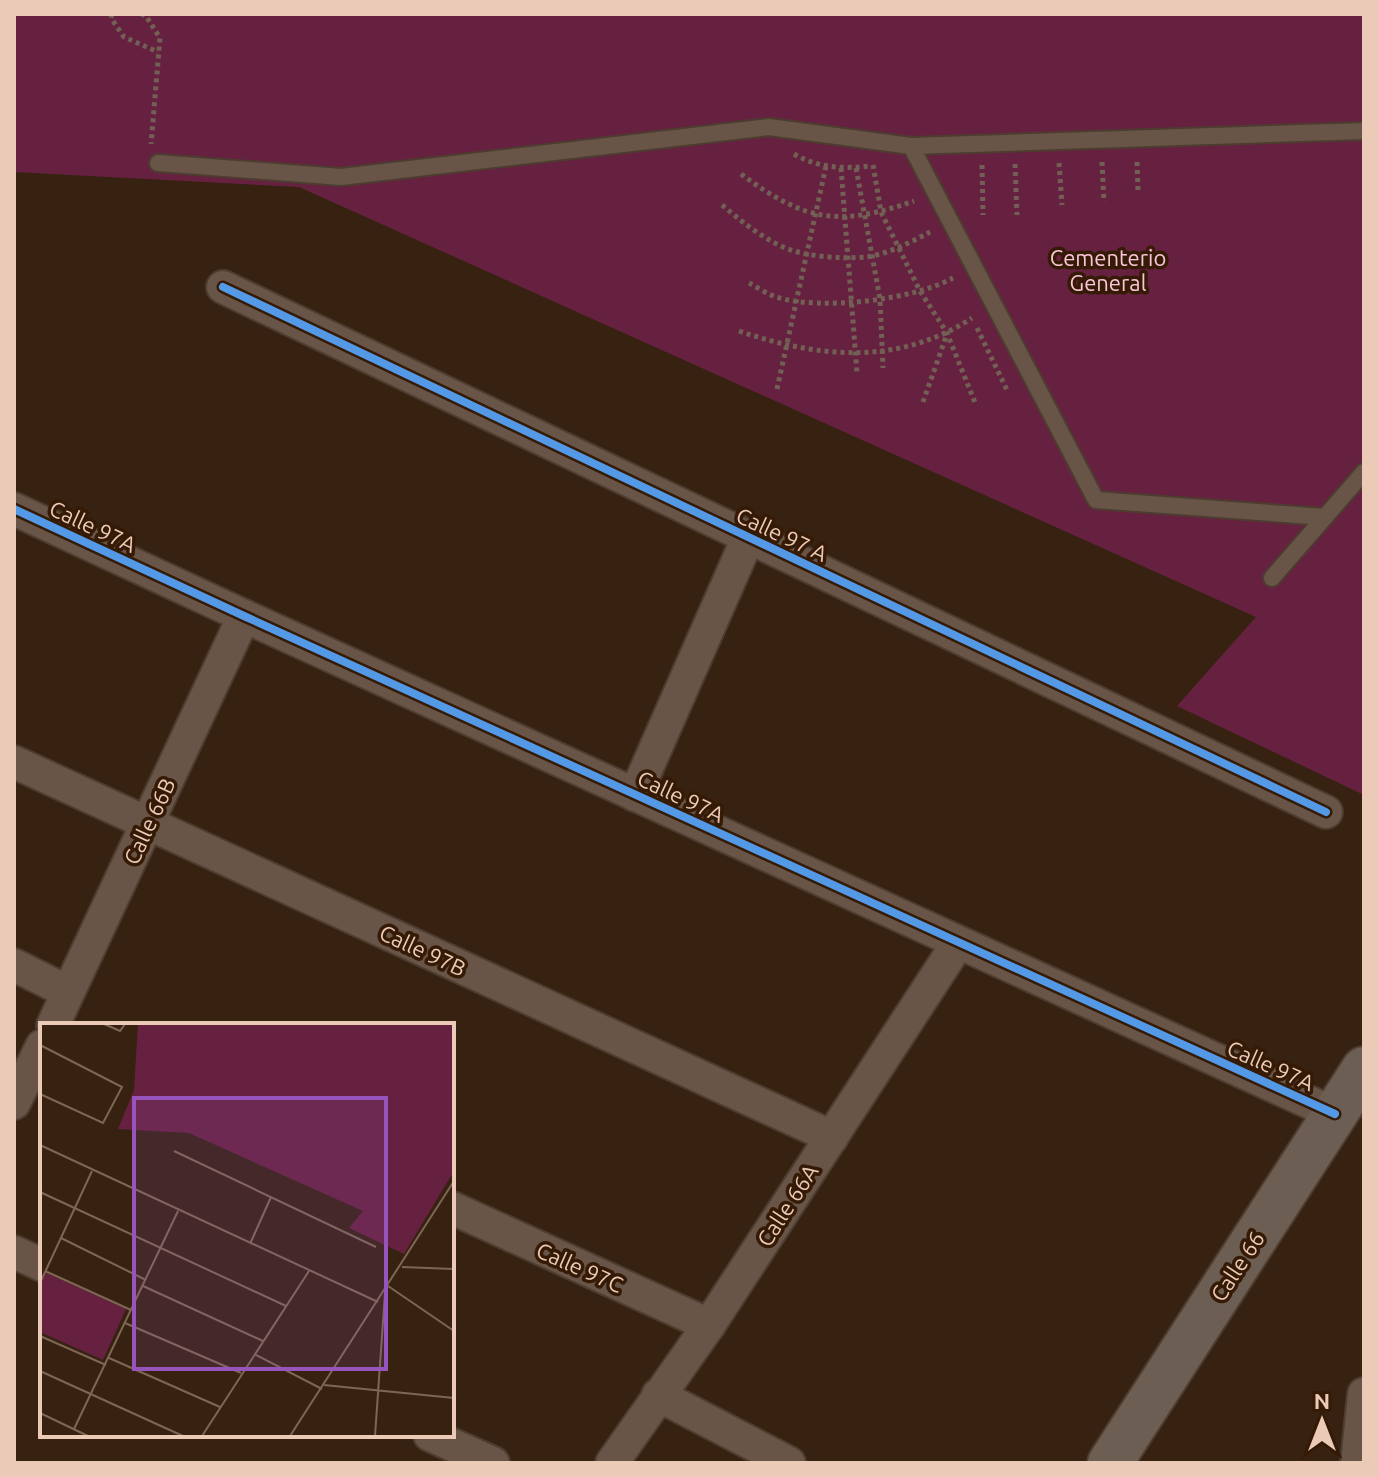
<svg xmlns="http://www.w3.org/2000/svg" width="1378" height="1477" font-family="Ubuntu,sans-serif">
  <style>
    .green { fill: #672140 }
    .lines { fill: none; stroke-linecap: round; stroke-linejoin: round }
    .lane-casing { stroke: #4d3c30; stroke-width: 20 }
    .street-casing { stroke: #4d3c30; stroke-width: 36 }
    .secondary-casing { stroke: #4d3c30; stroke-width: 48 }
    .path { stroke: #726054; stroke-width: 5; stroke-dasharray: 4 4; stroke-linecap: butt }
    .lane { stroke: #685547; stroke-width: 16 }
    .street { stroke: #685547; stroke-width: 32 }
    .secondary { stroke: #6c5e53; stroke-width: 44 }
    .cycleway-casing { stroke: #351a06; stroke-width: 13 }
    .cycleway { stroke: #5399e6; stroke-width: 8 }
    .labels { text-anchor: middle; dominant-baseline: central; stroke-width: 7; stroke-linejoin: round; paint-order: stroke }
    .park-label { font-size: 22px; fill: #fac5d9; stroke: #351a06 }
    .street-label { font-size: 22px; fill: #ebcbb8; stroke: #351a06 }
    .inset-road { fill: none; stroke: #7f6654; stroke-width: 2 }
    .view { fill: #9754bd; fill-opacity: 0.15; stroke: #9754bd; stroke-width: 4 }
    .inset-edge { fill: none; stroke: #ebcbb8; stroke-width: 4 }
  </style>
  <rect width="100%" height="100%" fill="#372211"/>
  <path class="green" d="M14,14H1364V795L1177,706L1256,617L299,187L14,172Z"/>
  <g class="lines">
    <g class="lane-casing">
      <g id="lane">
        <path d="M911,146L1096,500L1325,517"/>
        <path d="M158,163L341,177L769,127L911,146L1364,131"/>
        <path d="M1272,578L1364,472"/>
      </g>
    </g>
    <g class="street-casing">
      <g id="street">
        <path d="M223,287L1326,812"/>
        <path d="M14,509L244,616L1335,1114"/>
        <path d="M14,762L832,1137"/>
        <path d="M635,795L748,538"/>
        <path d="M14,965L68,992"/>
        <path d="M53,1025L244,616"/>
        <path d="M14,1103L42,1046"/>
        <path d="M452,1208L709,1325"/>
        <path d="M14,1252L42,1265"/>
        <path d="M658,1395L789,1463"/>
        <path d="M430,1435L493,1463"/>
        <path d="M612,1463L709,1325L958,943"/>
        <path d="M1357,1463L1364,1394"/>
      </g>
    </g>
    <g class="secondary-casing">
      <path id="secondary" d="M1110,1463L1364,1069"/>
    </g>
    <g class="path">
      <path d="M112,14L111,18L124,37L158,52"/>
      <path d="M141,14L146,16L160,38L151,144"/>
      <path d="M794,154C818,168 843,169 870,166"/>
      <path d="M1102,162L1104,202"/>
      <path d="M1137,162L1138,190"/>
      <path d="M1059,163L1062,205"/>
      <path d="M1015,164L1017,215"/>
      <path d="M873,165L881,212L920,291L947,333L976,405"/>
      <path d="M982,165L983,215"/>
      <path d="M841,168L857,373"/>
      <path d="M856,168L880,299L883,368"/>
      <path d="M741,174C806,222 839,227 914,201"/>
      <path d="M722,205C740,220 758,235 779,245C802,257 840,259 866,257C888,254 911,242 930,232"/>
      <path d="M749,283C757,287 767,294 776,297C820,311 913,300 953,278"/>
      <path d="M977,328L1007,390"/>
      <path d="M739,331C818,358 898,366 972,318"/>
      <path d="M777,389L826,166"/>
      <path d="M923,402L947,334"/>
    </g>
    <use href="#lane" class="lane"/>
    <use href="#street" class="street"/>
    <use href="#secondary" class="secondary"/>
    <g class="cycleway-casing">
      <g id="cycleway">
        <path d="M223,287L1326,812"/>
        <path d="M14,509L244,616L1335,1114"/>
      </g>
    </g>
    <use href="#cycleway" class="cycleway"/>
  </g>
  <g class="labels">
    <g class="park-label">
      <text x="1108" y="257">Cementerio<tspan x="1108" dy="25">General</tspan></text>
    </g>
    <g class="street-label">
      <text transform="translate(93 526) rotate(25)">Calle 97A</text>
      <text transform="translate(782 534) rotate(25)">Calle 97 A</text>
      <text transform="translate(681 796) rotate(25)">Calle 97A</text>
      <text transform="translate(149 821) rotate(-65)">Calle 66B</text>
      <text transform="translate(423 950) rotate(25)">Calle 97B</text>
      <text transform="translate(1271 1065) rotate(24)">Calle 97A</text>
      <text transform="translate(787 1205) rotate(-57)">Calle 66A</text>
      <text transform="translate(1237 1266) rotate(-57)">Calle 66</text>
      <text transform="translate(580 1267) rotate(24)">Calle 97C</text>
    </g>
  </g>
  <g transform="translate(40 1023)">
    <rect width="414" height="414" fill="#372211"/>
    <path d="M98,1H414V148L364,231L309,205L323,188L149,110L78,106L94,67ZM6,250L86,286L63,337L0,309V262Z" fill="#672140"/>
    <path class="inset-road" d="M64,1L80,8L85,1M0,22L82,64L63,100L0,71M0,122L338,279M134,128L336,224M0,169L246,283M21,215L106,257M210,221L231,174M362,244L414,246M5,248L91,287M0,260L52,148M103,263L223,318M348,263L414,308M85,300L201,350M0,313L66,342M214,331L282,366M69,335L180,384M0,348L143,413M284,362L414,375M0,390L48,413M34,406L138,188M162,413L269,248M250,413L414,158M335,413L345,270"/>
    <path class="view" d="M94,75H346V346H94Z"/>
    <rect width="414" height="414" class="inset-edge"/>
  </g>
  <rect width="1378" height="1477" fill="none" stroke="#ebcbb8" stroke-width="32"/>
  <g transform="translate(1322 1421)" stroke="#351a06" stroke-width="6" paint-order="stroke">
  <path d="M0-6L14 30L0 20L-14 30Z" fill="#ebcbb8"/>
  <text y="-12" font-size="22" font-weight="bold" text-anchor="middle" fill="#ebcbb8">N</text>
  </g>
</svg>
